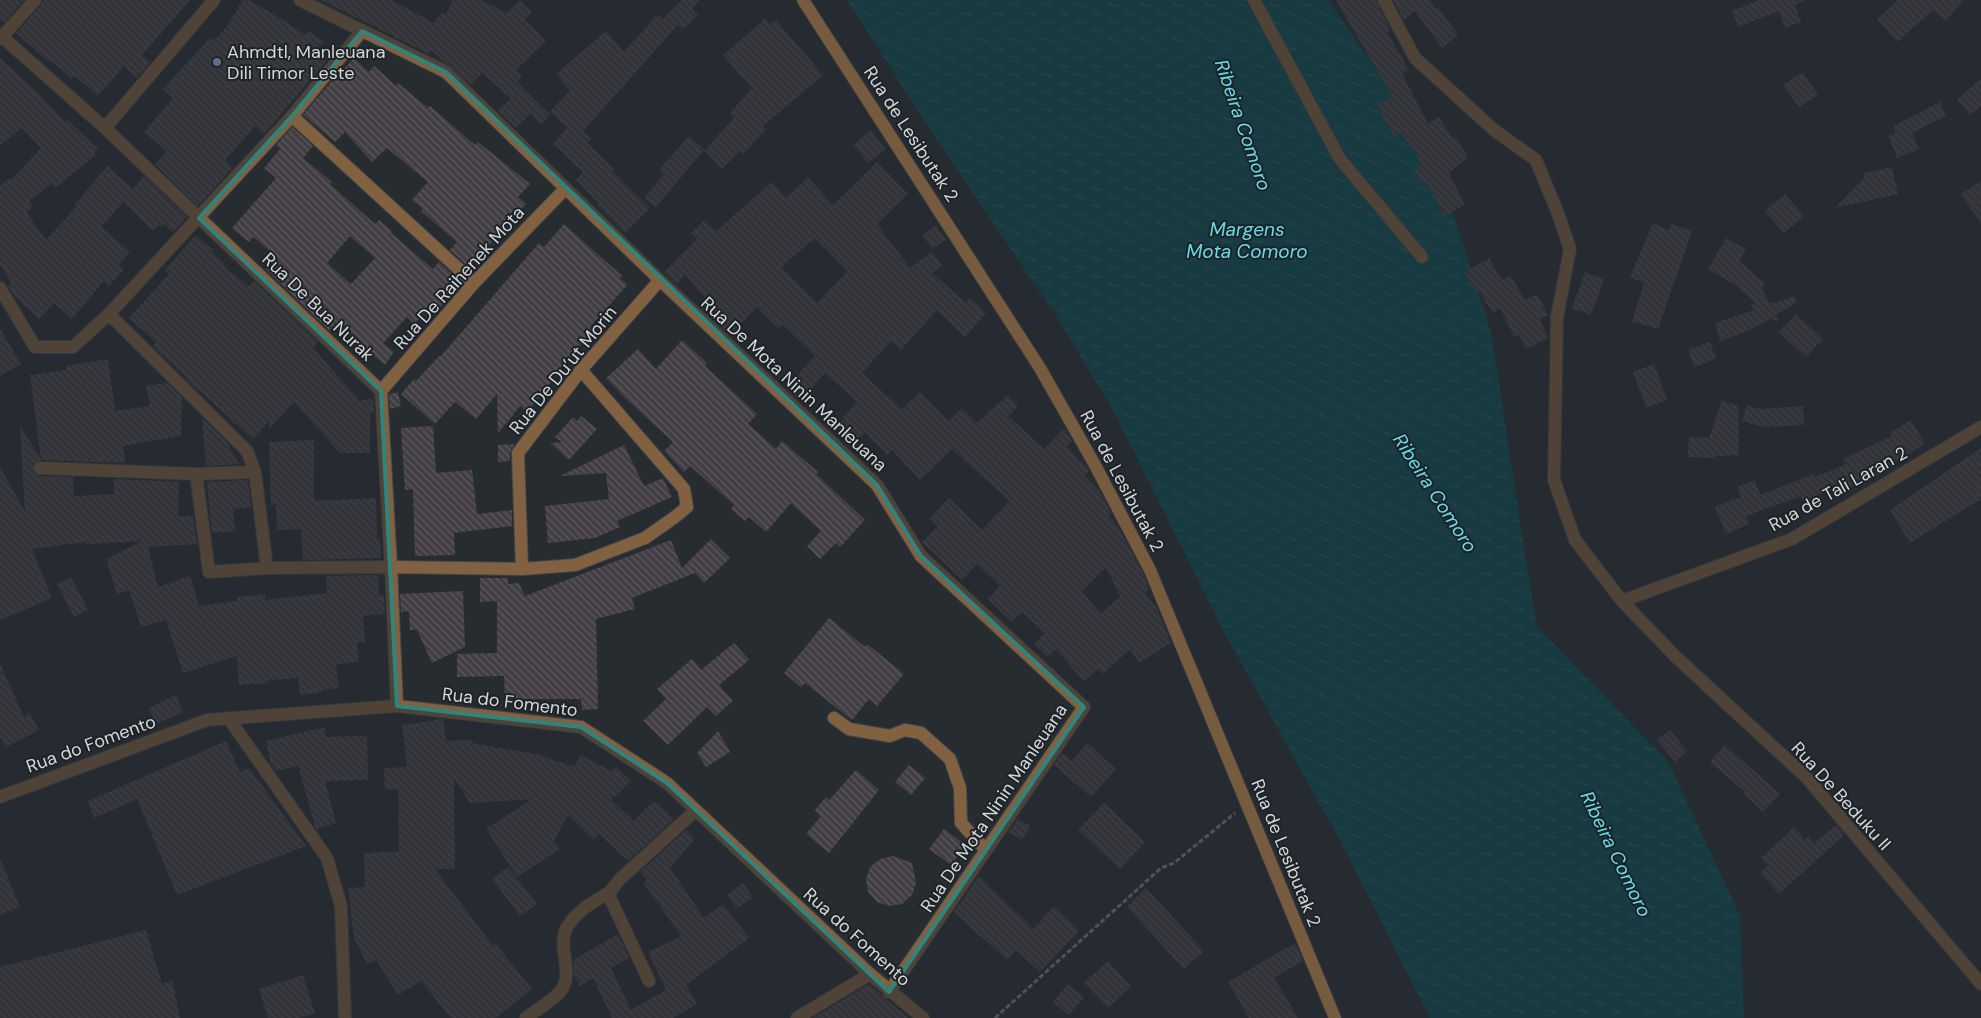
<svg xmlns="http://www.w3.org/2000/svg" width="1981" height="1018" font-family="'DM Sans',sans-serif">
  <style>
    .water { fill: url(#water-ripples) }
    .building { fill: url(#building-back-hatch); fill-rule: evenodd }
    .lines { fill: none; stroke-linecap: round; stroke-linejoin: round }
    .minor-casing { stroke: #43484c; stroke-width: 14 }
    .major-casing { stroke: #43484c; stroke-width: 14 }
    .path { stroke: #7f8387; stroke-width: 3; stroke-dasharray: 5 2.5; stroke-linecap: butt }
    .minor { stroke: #826141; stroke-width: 12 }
    .major { stroke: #d7954f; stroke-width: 12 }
    .marked { fill: none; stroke: #2d857e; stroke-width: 4; stroke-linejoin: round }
    .service-dot { fill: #5c6f8a; stroke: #1e2327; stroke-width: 2 }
    .labels { text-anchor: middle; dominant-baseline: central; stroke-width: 4; stroke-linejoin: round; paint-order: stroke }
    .poi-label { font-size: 18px; fill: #d5d8db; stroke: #1e2327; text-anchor: start }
    .street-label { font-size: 18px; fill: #d5d8db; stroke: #1e2327 }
    .water-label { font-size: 19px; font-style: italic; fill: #65ddea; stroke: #1e2327 }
  </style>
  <defs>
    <pattern id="water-ripples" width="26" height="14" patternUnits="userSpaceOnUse" patternTransform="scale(1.25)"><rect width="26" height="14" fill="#074d54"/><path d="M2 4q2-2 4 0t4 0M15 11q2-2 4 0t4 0" fill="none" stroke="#2a666c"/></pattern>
    <pattern id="building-back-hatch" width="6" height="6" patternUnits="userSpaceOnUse" patternTransform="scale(1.25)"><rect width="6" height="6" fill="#433e43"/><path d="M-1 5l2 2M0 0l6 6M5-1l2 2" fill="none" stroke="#5d595e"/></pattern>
  </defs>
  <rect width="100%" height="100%" fill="#272c31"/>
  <path class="water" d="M847,0H1328L1434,154L1491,332L1536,625L1669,763L1740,916L1744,1018H1430L1342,844L1224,632L1113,410L1055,314L935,137Z"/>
  <g class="building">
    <path d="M0,0H24L4,23L0,19Z"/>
    <path d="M43,0H190L142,55L150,62L137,78L124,66L98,96L75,76L72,79L52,61H48L16,33L41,5Z"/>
    <path d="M243,0H248L275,15L305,35L309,31L323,42L317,49L328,59L264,134L255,126L225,160L233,167L198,206L155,164L167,151L144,132L173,98L163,89L210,38L214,41L227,26Z"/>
    <path d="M321,0H391L434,23L442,12L446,14L453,0H481L507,13L520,0L532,12L525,19L546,41L516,70L522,76L517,82L550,115L542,124L530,114L516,128L498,111L511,98L482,73L471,85L431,50L429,54Z"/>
    <path d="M682,0H700L692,9L698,15L683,29L678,25L583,131L592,139L587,143L614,169L612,171L650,208L625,233L597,205L599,203L576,180L583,172L553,144L567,128L550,112L570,90L556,74L606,31L624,52L658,14L663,19Z"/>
    <path d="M1336,0H1376L1390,29L1387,32L1409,70L1402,73L1428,124L1439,117L1453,139L1456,137L1468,157L1449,173L1465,205L1444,216L1427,182L1423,184L1414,169L1422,164L1401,132L1394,136L1376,105L1392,96Z"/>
    <path d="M1393,0H1430L1435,9L1438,7L1458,35L1442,48L1415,11L1404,20Z"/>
    <path d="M1759,0H1805L1795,5L1801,22L1785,28L1779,11L1738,27L1732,11Z"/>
    <path d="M1898,0H1964L1946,21L1933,10L1897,42L1877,19Z"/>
    <path d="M765,19L770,24L776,20L823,75L763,126L766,129L743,154L740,151L722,169L704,150L656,207L644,198L664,174L659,170L689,136L705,150L734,118L730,113L752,88L723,55Z"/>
    <path d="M0,58L36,91L65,122L67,120L98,149L94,154L96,155L55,188L51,184L29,202L33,207L26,212L46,240L76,207L74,206L107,166L133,189L144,176L187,217L173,232L164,224L161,227L159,225L153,231L123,202L101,227L130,252L119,265L124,269L109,286L104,281L72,319L54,303L39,319L15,297L8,285L11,282L0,265V186L10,178L11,180L41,148L22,128L0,145Z"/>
    <path d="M354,58L369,72L374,66L396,86L398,83L428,108L430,106L475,145L478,142L530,184L518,197L526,204L469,267L450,250L457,242L421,211L423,209L412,200L428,182L387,148L372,162L345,132L335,142L303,115L341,70L342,71Z"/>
    <path d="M1803,72L1818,95L1799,107L1783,85Z"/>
    <path d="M1981,79V106L1970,115L1957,99Z"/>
    <path d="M1940,102L1946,116L1912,133L1919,149L1897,158L1888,136L1896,133L1893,126Z"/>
    <path d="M292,127L313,146L303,158L332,182L330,184L375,224L379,220L392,231L390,232L433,269L439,262L458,279L453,284L458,289L436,311L431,306L414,324L407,317L383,343L394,352L385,365L336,323L329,330L265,269L276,256L253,237L249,242L232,228L276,178L264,168L280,149L276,145ZM350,236L375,258L351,284L327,263Z"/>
    <path d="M871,130L886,149L868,163L853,145Z"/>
    <path d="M877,162L908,194L877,224L910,268L932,252L942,266L932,273L966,303L970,298L986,313L965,337L937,310L901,350L891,341L862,373L902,409L920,392L949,421L962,408L977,423L1008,395L1018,406L1008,416L1044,449L1064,428L1065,429L1072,442L1067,447L1088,469L1089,471L1084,476L1100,492L1111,513L1108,516L1118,527L1143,573L1149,590L1144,593L1156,607L1171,643L1139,663L1130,649L1103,674L1098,669L1084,681L1056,649L1048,657L1034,644L1045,633L1022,612L1012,622L988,599L1000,586L977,564L962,580L922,542L938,526L930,518L949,498L982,530L1010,501L952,449L920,480L892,450L887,455L865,432L854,444L835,427L857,402L825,373L800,401L786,388L815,356L783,325L779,329L757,307L730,335L701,308L708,301L685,275L676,284L664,272L697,239L691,233L704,220L716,231L772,182L786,198L808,177L833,205ZM815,238L848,271L817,303L781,267ZM1106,567L1120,596L1101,614L1082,592Z"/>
    <path d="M1892,167L1898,194L1835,208L1864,178L1863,173Z"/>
    <path d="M1981,181V224L1961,194Z"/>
    <path d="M1785,194L1804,216L1784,233L1765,211Z"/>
    <path d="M1653,223L1669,230L1671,224L1692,231L1658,329L1632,321L1644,283L1630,277Z"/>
    <path d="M564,224L622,276L620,278L627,285L590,327L593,330L551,378L553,380L527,412L520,406L515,412L514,411V414L498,433L497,394L476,419L455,402L435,424L401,394L414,379L416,381L439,356L440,357L539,243L544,247Z"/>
    <path d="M936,225L946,240L932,249L922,235Z"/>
    <path d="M196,235L213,250L212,252L225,264L224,266L248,286L254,281L318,342L313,348L360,401L373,398L374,413L370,414V453H340L294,402L269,429V421L253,439L200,391H198L186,379H188L153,346L156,342L129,318L169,274L165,270Z"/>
    <path d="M1726,238L1746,249L1739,261L1765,284L1761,288L1770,304L1794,296L1797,302L1776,315L1779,319L1776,322L1772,318L1751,330L1720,341L1715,323L1754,310L1751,306L1755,303L1737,286L1708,269Z"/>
    <path d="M1489,258L1502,280L1510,275L1525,300L1537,294L1548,315L1540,319L1548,338L1526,349L1519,335L1514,337L1500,308L1493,313L1480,292L1477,293L1464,272Z"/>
    <path d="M1585,272L1604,279L1591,315L1572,308Z"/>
    <path d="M1796,314L1823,339L1806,357L1779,332Z"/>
    <path d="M0,328L21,364L0,376Z"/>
    <path d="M682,340L707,363L705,366L757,414L748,424L776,449L782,441L818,472L816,474L865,520L840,547L836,543L820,559L807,546L821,531L791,503L766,532L749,517L745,521L731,509L734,505L690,466L684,472L664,451L673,442L625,398L606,378L638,349L656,369Z"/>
    <path d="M1710,342L1716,359L1694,367L1688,350Z"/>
    <path d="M108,359L115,411L150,406L146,386L167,383L182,398L181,436L123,446L125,463L40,460L33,464V472L40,476L73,477L74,496L114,494V479L179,482L178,516H193L197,544L148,547L158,587L190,576L199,606L237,601V597L265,594V600L327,593L326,576L378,575L379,596L384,595L385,614L363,616L365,642L357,643L359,662L336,664L339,688L322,690V692L300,695L298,678L268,680V683L239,685L237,656L183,673L166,620L141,627L129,590L117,594L106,559L142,541L86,544V542L32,549L52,598L0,620V467L25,512L20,425L41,460L30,375L66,370V366Z"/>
    <path d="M1654,364L1667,400L1646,408L1633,372Z"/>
    <path d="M398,392L401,406L390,409L389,394Z"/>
    <path d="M1722,400L1738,406L1739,455L1715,456V458L1688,457L1689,437L1709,438Z"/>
    <path d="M1747,405L1760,409L1803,406L1804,425L1763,427L1742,421Z"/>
    <path d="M581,416L597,429L569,460L550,443L562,442L555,437L573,417L577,421Z"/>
    <path d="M202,418L226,441L239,464L206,466Z"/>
    <path d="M1911,420L1925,444L1883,470L1884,472L1828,497L1826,492L1803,501L1801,496L1746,516L1749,524L1726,534L1715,507L1741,497L1737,487L1755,480L1760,495L1814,474L1815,477L1845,465L1843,459L1892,436L1890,433Z"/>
    <path d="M433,426L436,473L472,470L477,514L512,510V526L454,533L455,555L415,556L413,489L405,490L401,428Z"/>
    <path d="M314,440V501L376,498L377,538H380L381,558L303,560L301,529L277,530L276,504L271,505L269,442Z"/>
    <path d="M514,444L510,453V461L498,462V445Z"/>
    <path d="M624,445L644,486L663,478L672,497L617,521L620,527L595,538L548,543L545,506L609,499L606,473L560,476Z"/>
    <path d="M1981,448V499L1910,543L1890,510Z"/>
    <path d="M248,480L251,507L233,509L235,531L212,533L207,482Z"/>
    <path d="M711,539L730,558L704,583L695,573L632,598L635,609L596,619L598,709L582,710L581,699H505L504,676L457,677V654L497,653V601L480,602V578H508V584L519,583L525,596L671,540L682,568Z"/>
    <path d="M71,577L88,610L74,617L57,584Z"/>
    <path d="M463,591L465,647L432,663L417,630H410L409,611L401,612L400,594Z"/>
    <path d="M829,618L865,647L867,644L904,674L877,706L869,699L852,720L805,683L801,687L784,673Z"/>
    <path d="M734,643L749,660L719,685L733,701L716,716L707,707L668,745L643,721L666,699L657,689L692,659L701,670Z"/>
    <path d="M0,664L24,717L30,713L39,730L6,747L0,737Z"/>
    <path d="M176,695L183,712L156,724L149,708Z"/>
    <path d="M443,719L446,741L471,740L472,743L537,754L574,767L581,755L611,771L616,767L631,781L611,800L634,821L651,803H657L674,819L628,861L599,834L594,840L568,815L554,841L560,849L517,877L486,829L532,799L470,803L454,778L455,869H435L493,946L496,944L532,989L496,1018H451L421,981L398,995L376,960L367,964L354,938L348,888L365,887L364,853L399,852L398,789L385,790L384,768L407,767L402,725Z"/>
    <path d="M325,727L326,737L367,736L368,780L325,781L336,823L316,829L298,766L276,771L271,764L266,741Z"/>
    <path d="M1670,730L1687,751L1675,762L1657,740Z"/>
    <path d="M718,731L730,752L706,767L697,753Z"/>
    <path d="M226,741L240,772L249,768L306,846L177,895L137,799L94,818L88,801Z"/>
    <path d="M1087,743L1116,769L1091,797L1054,765L1062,753L1072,761Z"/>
    <path d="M1725,745L1780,794L1763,812L1744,794L1745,792L1710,762Z"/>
    <path d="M909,765L925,778L911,795L895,782Z"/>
    <path d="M856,770L879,790L829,853L806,834L821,816L814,811L826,797L829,800Z"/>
    <path d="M1104,803L1145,842L1120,869L1078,830Z"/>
    <path d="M1018,819L1030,826L1022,840L1008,832Z"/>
    <path d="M1836,825L1844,835L1779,894L1760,873L1768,866L1761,858L1794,827L1805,840L1808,836L1814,843Z"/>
    <path d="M944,829L966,845L951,865L929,849Z"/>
    <path d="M686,830L695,839L670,868L704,918L723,904L749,938L686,985L697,1004L673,1018H612L593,978L580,986L574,976L573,960L618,934L629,958L611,968L631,1010L666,990L648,952L681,936L643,882L647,879L640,872Z"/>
    <path d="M893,856L912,863L916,883L912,895L902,904L889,906L877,902L868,892L866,879L870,867L880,859Z"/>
    <path d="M0,858L20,907L0,915Z"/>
    <path d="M508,867L537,904L520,916L492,879Z"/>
    <path d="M979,876L1033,929L1054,906L1079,931L1040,972L1016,950L1007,960L954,912Z"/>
    <path d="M743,883L753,897L737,909L727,895Z"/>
    <path d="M1146,888L1204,951L1184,969L1127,907Z"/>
    <path d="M146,930L162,984L172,980L180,1018H0V967Z"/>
    <path d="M1295,943L1303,961L1274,978L1298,1018H1249L1228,982Z"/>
    <path d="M1108,961L1131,986L1108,1008L1084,983Z"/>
    <path d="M303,975L315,1013L300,1018H268L259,989Z"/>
    <path d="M869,984L908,1018H813Z"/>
    <path d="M1068,984L1084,997L1069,1015L1053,1002Z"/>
  </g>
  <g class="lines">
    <g class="minor-casing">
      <g id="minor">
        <path d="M300,0L446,72L660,280L877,485L921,556L1084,707L889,992"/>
        <path d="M1254,0L1340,159L1422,257"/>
        <path d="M1384,0L1415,58L1494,130L1536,160L1559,216L1570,249L1557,317L1554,480L1575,540L1622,601L1676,657L1807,778L1981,984"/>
        <path d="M362,31L292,116L109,314L247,451L255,472L267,568L391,567L522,569L518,453L581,370L660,280"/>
        <path d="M0,35L105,128L381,391L391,567L397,706"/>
        <path d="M0,39L35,0"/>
        <path d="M292,116L474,283"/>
        <path d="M105,128L214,0"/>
        <path d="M0,288L35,347H73L109,314"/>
        <path d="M381,391L474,283L565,189"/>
        <path d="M40,468L196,474"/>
        <path d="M255,472L196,474L209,572L267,568"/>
        <path d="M522,569L575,565L645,538L675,517L687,507L684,489L581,370"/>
        <path d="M1622,601L1792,539L1981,427"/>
        <path d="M834,718L849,729L890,736L905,730L921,733L950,759L960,788L961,823L986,850"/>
        <path d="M229,719L327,858L341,906L345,1018"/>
        <path d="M0,797L207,720L397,706L581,727L667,783L870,974L923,1018"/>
        <path d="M649,981L610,898V892L620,879L695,811"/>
        <path d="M526,1018C536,1010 551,1002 560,992C575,975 557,949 566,929C575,912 594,901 610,892"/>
        <path d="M797,1018L870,974"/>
      </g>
    </g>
    <g class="major-casing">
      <path id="major" d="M803,0L1040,368L1095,465L1150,570L1335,1018"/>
    </g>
    <path class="path" d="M995,1018L1161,868L1174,863L1235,813"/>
    <use href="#minor" class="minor"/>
    <use href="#major" class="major"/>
  </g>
  <path d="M0 0H1981V1018H0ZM362,31L446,72L877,485L921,556L1084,707L889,992L667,783L581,727L397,706L381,391L199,218L292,116Z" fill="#272c31" fill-opacity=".55" fill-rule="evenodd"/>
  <path class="marked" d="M362,31L446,72L877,485L921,556L1084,707L889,992L667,783L581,727L397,706L381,391L199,218L292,116Z"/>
  <circle class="service-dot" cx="217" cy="62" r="5"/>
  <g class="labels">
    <g class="poi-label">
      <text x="227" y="52">Ahmdtl, Manleuana<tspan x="227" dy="21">Dili Timor Leste</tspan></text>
    </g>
    <g class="street-label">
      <text transform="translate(911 134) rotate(57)">Rua de Lesibutak 2</text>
      <text transform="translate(459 278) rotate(-48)">Rua De Raihenek Mota</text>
      <text transform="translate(318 307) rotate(44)">Rua De Bua Nurak</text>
      <text transform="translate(563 370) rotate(-51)">Rua De Du’ut Morin</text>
      <text transform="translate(794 384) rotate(43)">Rua De Mota Ninin Manleuana</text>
      <text transform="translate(1122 481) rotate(62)">Rua de Lesibutak 2</text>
      <text transform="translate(1838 489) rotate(-29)">Rua de Tali Laran 2</text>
      <text transform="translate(510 702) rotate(7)">Rua do Fomento</text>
      <text transform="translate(91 744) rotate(-20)">Rua do Fomento</text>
      <text transform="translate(1841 796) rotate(48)">Rua De Beduku II</text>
      <text transform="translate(994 808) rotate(-56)">Rua De Mota Ninin Manleuana</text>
      <text transform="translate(1286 853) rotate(68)">Rua de Lesibutak 2</text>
      <text transform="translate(857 937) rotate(42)">Rua do Fomento</text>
    </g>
    <g class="water-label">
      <text transform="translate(1243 125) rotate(71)">Ribeira Comoro</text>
      <text x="1247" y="229">Margens<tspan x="1247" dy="22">Mota Comoro</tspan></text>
      <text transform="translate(1435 493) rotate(57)">Ribeira Comoro</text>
      <text transform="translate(1616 854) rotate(64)">Ribeira Comoro</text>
    </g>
  </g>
</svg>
